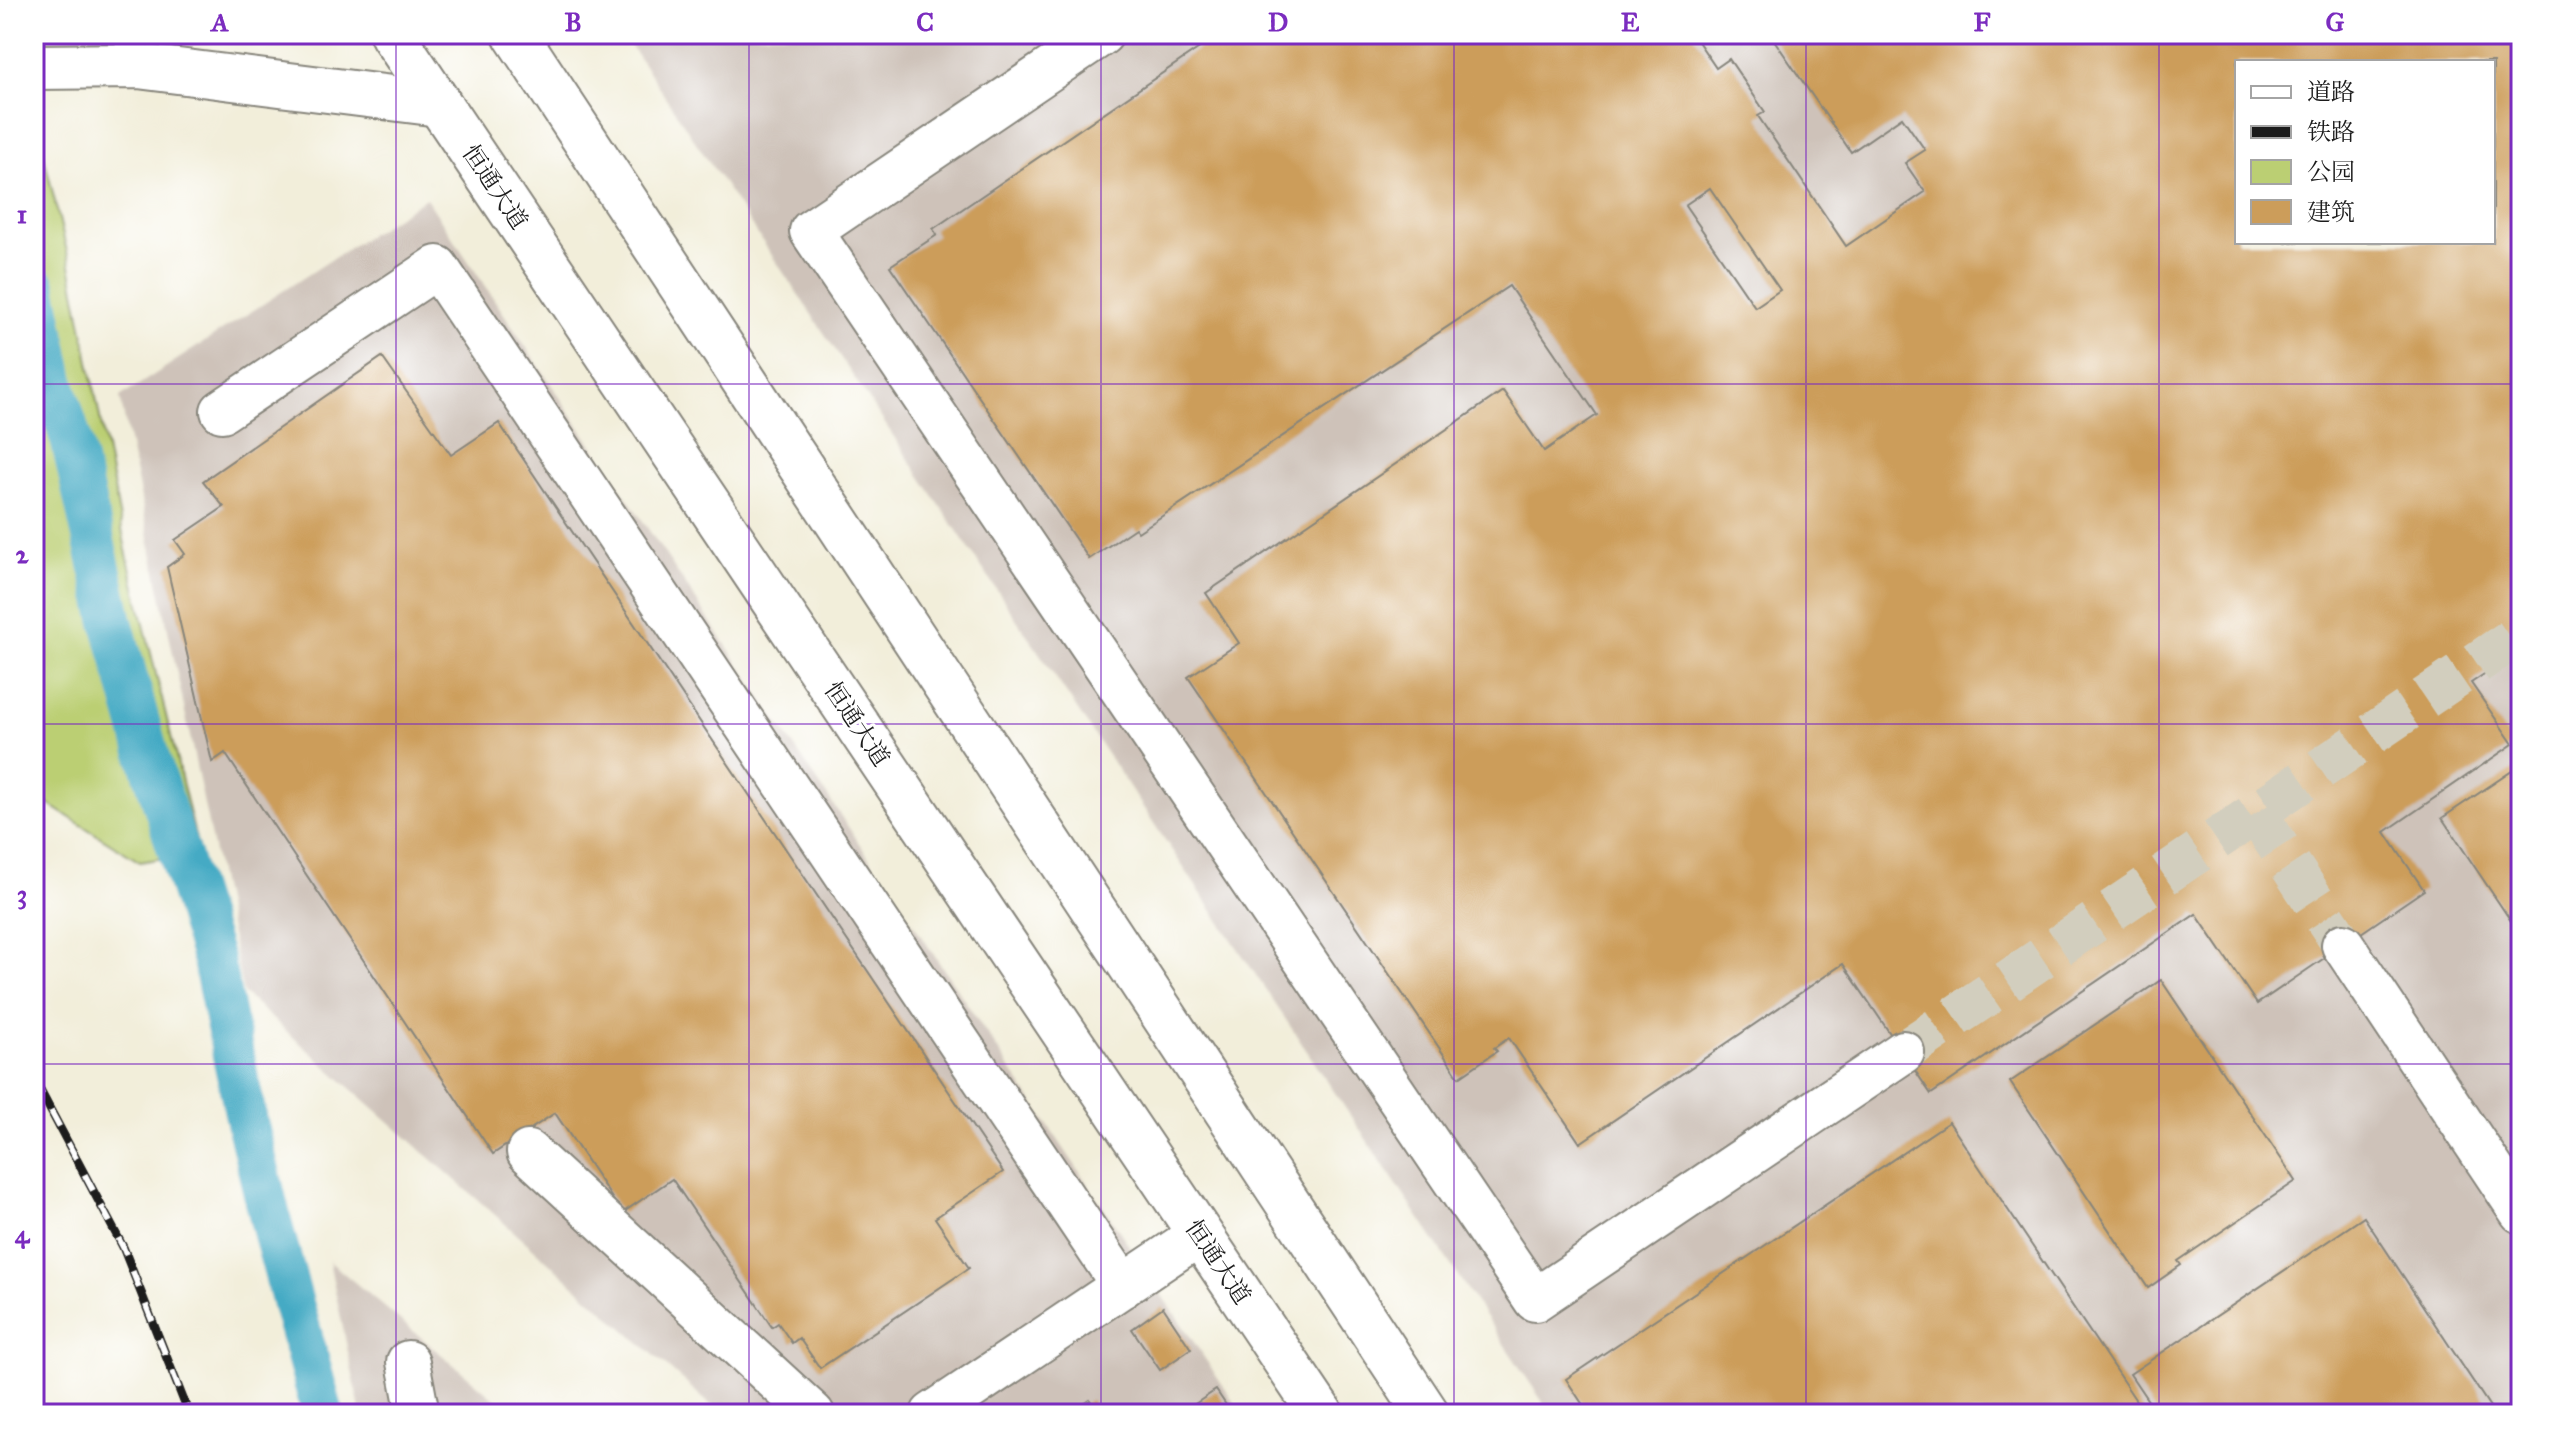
<svg xmlns="http://www.w3.org/2000/svg" width="2555" height="1448" font-family="'IM FELL Great Primer','Noto Serif SC',serif">
  <style>
    .industrial { fill: #cec2b9; fill-rule: evenodd }
    .green { fill: #bbcf73; stroke: #6c7648; stroke-width: 2 }
    .lines { fill: none; stroke-linecap: round; stroke-linejoin: round }
    .canal { stroke: #44aac4; stroke-width: 42 }
    .building { fill: #cc9d5a; fill-rule: evenodd }
    .minor-tunnel { stroke: #d2cebe; stroke-width: 42; stroke-dasharray: 42 21; stroke-linecap: butt }
    .minor-casing { stroke: #87857b; stroke-width: 46 }
    .major-casing { stroke: #87857b; stroke-width: 48 }
    .minor { stroke: #fff; stroke-width: 42 }
    .major { stroke: #fff; stroke-width: 44 }
    .rail-casing { stroke: #1c1c1c; stroke-width: 9 }
    .rail { stroke: #fff; stroke-width: 6; stroke-dasharray: 18; stroke-linecap: butt }
    .grid { fill: none; stroke: #7b2cbf; stroke-width: 2; stroke-opacity: 0.55 }
    .labels { text-anchor: middle; dominant-baseline: central; stroke-width: 6; stroke-linejoin: round; paint-order: stroke }
    .street-label { font-size: 24px; fill: #1c1c1c; stroke: #fff }
    .neatline { fill: none; stroke: #7b2cbf; stroke-width: 3 }
    .grid-label { font-size: 26px; text-anchor: middle; font-weight: bold; fill: #7b2cbf }
  </style>
  <rect width="100%" height="100%" fill="#fff"/>
  <filter id="ink" filterUnits="userSpaceOnUse"><feTurbulence type="fractalNoise" baseFrequency=".0125" numOctaves="2"/><feDisplacementMap in="SourceGraphic" scale="16" xChannelSelector="R" yChannelSelector="G"/><feConvolveMatrix kernelMatrix="1 2 1 2 8 2 1 2 1" color-interpolation-filters="sRGB"/></filter>
  <filter id="wash" filterUnits="userSpaceOnUse"><feTurbulence type="fractalNoise" baseFrequency=".006" numOctaves="4" result="noise"/><feDisplacementMap in="SourceGraphic" scale="32" xChannelSelector="R" yChannelSelector="G"/><feGaussianBlur stdDeviation="1.8" result="paint"/><feColorMatrix in="noise" values="0 0 0 0 0 0 0 0 0 0 0 0 0 0 0 0 0 1.4 0 .05"/><feComposite in="paint" operator="in"/></filter>
  <g filter="url(#wash)">
    <rect width="100%" height="100%" fill="#f2eeda"/>
    <g class="industrial">
      <path d="M623,34H2521V1414H1551ZM2237,62H2493V242H2237Z"/>
      <path d="M426,198L1242,1414H721L243,993L120,397Z"/>
      <path d="M329,1261L513,1414H361Z"/>
    </g>
    <path class="green" d="M34,115L69,260L126,550L199,852L140,862L34,795Z"/>
    <g class="lines">
      <path class="canal" d="M35,286L55,386L72,443L112,622L148,755L213,960L248,1126L273,1230L323,1414"/>
    </g>
    <g id="blocks">
      <g class="building">
        <path d="M1220,34H1693L1716,68L1729,59L1765,112L1758,116L1846,246L1925,192L1905,163L1925,150L1902,117L1851,152L1770,34H2521V649L2471,683L2513,744L2385,832L2424,890L2257,1004L2196,914L1931,1094L1843,964L1580,1143L1509,1038L1494,1048L1497,1051L1459,1077L1188,677L1239,643L1206,593L1503,391L1544,451L1597,415L1509,286L1138,532L1135,528L1089,559L890,266L937,235L933,229ZM2237,62H2493V242H2237ZM1710,188L1780,290L1755,307L1685,205Z"/>
        <path d="M382,357L451,455L499,423L1003,1172L935,1218L969,1268L820,1368L799,1338L792,1343L778,1323L772,1327L672,1179L622,1213L555,1113L493,1154L225,753L212,762L167,567L185,554L175,540L224,507L203,481Z"/>
        <path d="M2521,765V936L2442,818Z"/>
        <path d="M2161,980L2296,1181L2178,1261L2181,1265L2148,1288L2010,1082Z"/>
        <path d="M1949,1122L2145,1414H1589L1566,1379Z"/>
        <path d="M2364,1217L2490,1407L2478,1414H2157L2130,1374Z"/>
        <path d="M1163,1307L1191,1349L1160,1370L1132,1329Z"/>
        <path d="M1216,1390L1232,1414H1193L1189,1408Z"/>
        <path d="M1090,1400L1099,1414H1069Z"/>
      </g>
    </g>
  </g>
  <g filter="url(#ink)">
    <use href="#blocks" fill-opacity="0" stroke="#87857b" stroke-width="2"/>
    <g class="lines">
      <g class="minor-tunnel">
        <path d="M2256,813L2343,945"/>
        <path d="M1903,1052L2521,633"/>
      </g>
      <g class="minor-casing">
        <g id="minor">
          <path d="M1102,34L811,231L1535,1300L1903,1052"/>
          <path d="M222,411L437,267L1123,1286"/>
          <path d="M2343,945L2521,1212"/>
          <path d="M528,1152L813,1414"/>
          <path d="M408,1362L418,1414"/>
          <path d="M932,1414L1200,1234"/>
        </g>
      </g>
      <g class="major-casing">
        <g id="major">
          <path d="M392,34L1321,1414"/>
          <path d="M515,34L1427,1414"/>
          <path d="M34,67L138,66L439,104"/>
        </g>
      </g>
      <use href="#minor" class="minor"/>
      <use href="#major" class="major"/>
      <g class="rail-casing">
        <path id="rail" d="M34,1079L123,1247L189,1414"/>
      </g>
      <use href="#rail" class="rail"/>
    </g>
  </g>
  <path class="grid" d="M396,34V1414M749,34V1414M1101,34V1414M1454,34V1414M1806,34V1414M2159,34V1414M34,384H2521M34,724H2521M34,1064H2521"/>
  <g class="labels">
    <g class="street-label">
      <text transform="translate(495 187) rotate(56)">恒通大道</text>
      <text transform="translate(857 724) rotate(56)">恒通大道</text>
      <text transform="translate(1218 1262) rotate(56)">恒通大道</text>
    </g>
  </g>
  <rect width="2555" height="1448" fill="none" stroke="#fff" stroke-width="88"/>
  <rect x="2235" y="60" width="260" height="184" fill="#ffffff" stroke="#a4a4a4" stroke-width="2"/>
  <rect x="2251" y="86" width="40" height="12" fill="#ffffff" stroke="#a4a4a4" stroke-width="2"/>
  <text x="2307" y="100" font-size="24" fill="#1c1c1c">道路</text>
  <rect x="2251" y="126" width="40" height="12" fill="#1c1c1c" stroke="#a4a4a4" stroke-width="2"/>
  <text x="2307" y="140" font-size="24" fill="#1c1c1c">铁路</text>
  <rect x="2251" y="160" width="40" height="24" fill="#bbcf73" stroke="#a4a4a4" stroke-width="2"/>
  <text x="2307" y="180" font-size="24" fill="#1c1c1c">公园</text>
  <rect x="2251" y="200" width="40" height="24" fill="#cc9d5a" stroke="#a4a4a4" stroke-width="2"/>
  <text x="2307" y="220" font-size="24" fill="#1c1c1c">建筑</text>
  <rect x="44" y="44" width="2467" height="1360" class="neatline"/>
  <g class="grid-label">
    <text x="220" y="31">A</text>
    <text x="573" y="31">B</text>
    <text x="925" y="31">C</text>
    <text x="1278" y="31">D</text>
    <text x="1630" y="31">E</text>
    <text x="1982" y="31">F</text>
    <text x="2335" y="31">G</text>
    <text x="22" y="223">1</text>
    <text x="22" y="563">2</text>
    <text x="22" y="903">3</text>
    <text x="22" y="1243">4</text>
  </g>
</svg>
